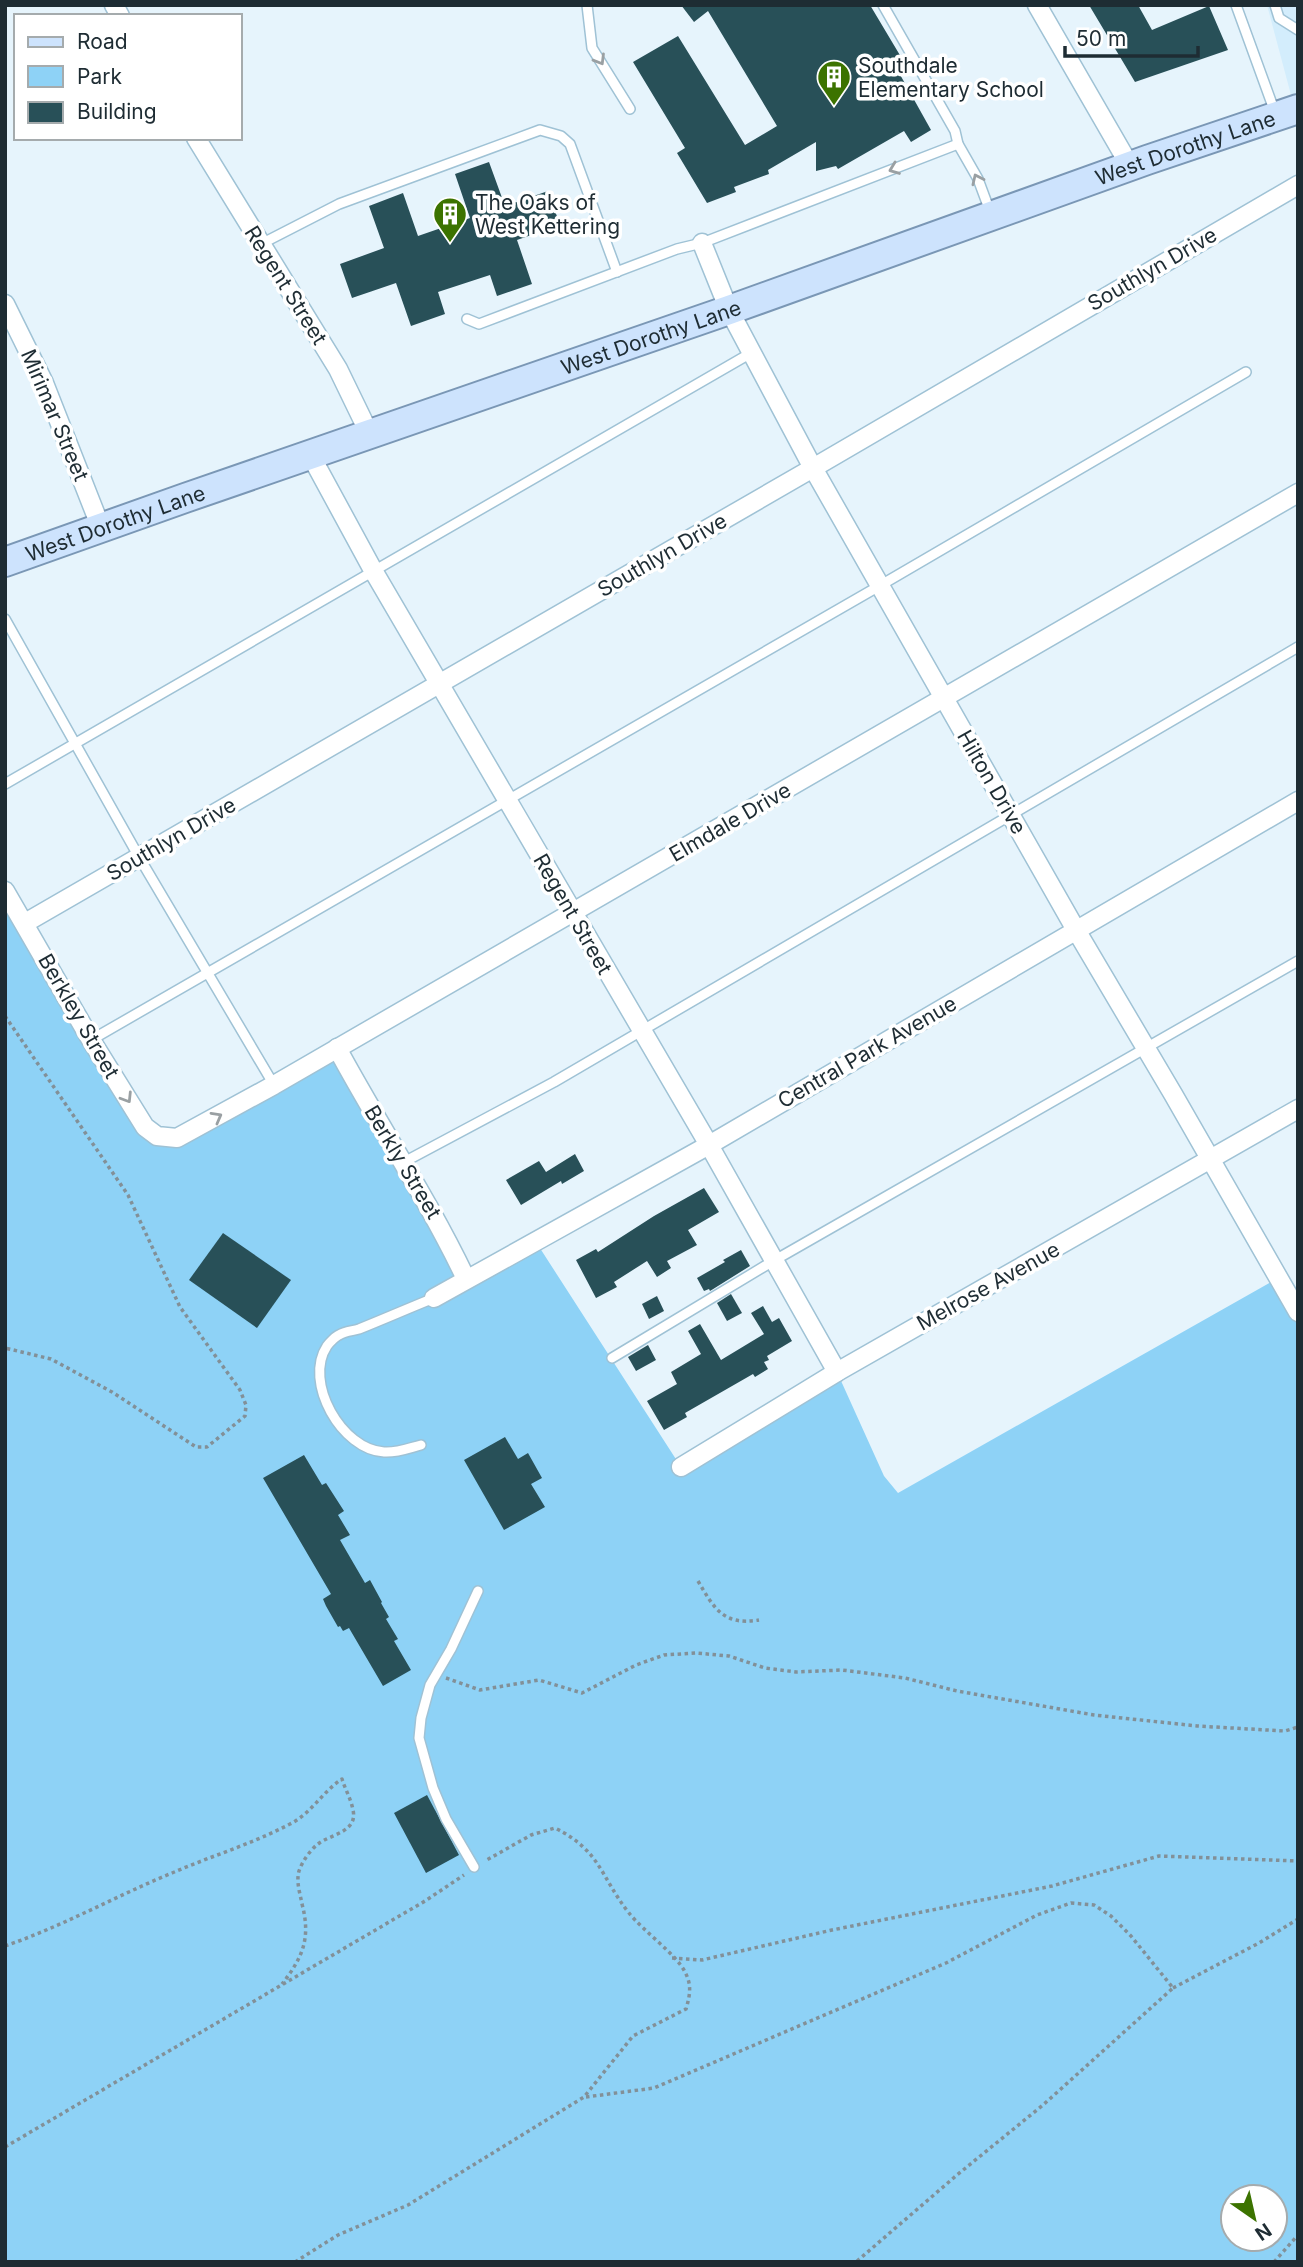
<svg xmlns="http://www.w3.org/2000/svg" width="1303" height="2267" font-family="Inter,sans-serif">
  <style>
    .built { fill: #d3edfc }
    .green { fill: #8ed2f6; fill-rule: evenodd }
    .building { fill: #285058 }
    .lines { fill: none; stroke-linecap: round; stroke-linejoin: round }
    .lane-casing { stroke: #9fc2d5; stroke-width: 12 }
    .street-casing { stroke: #9fc2d5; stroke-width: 21 }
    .primary-casing { stroke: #7a97b5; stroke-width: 32 }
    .path { stroke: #829098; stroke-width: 3.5; stroke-dasharray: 3.5 3.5; stroke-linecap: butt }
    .lane { stroke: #fff; stroke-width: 9 }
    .street { stroke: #fff; stroke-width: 18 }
    .primary { stroke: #cde3fd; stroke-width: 28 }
    .oneway { stroke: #9aa0a3 }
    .labels { text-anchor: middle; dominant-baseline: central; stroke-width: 7; stroke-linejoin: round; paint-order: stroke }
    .poi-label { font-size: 21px; fill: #1e2c33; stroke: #fff; text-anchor: start }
    .street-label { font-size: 21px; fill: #1e2c33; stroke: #fff }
  </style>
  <rect width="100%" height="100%" fill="#e6f4fc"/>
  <path class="built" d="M1267,5H1298V116L1295,110Z"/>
  <path class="green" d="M5,891L145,1127L166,1139L337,1048L466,1278L536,1242L681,1467L837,1372L884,1476L898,1493L1278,1278L1298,1312V2262H5ZM1233,2197H1275V2239H1233Z"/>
  <g class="building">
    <path d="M681,5H870L901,57L893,62L931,130L911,142L904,131L838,169L836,166L816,171V142L768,170L769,174L734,187L736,192L707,203L677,153L685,148L633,62L678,36L745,145L777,126L708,11L694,22Z"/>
    <path d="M1089,5H1138L1152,30L1209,6L1228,50L1135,82Z"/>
    <path d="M489,162L505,206L548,191L560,225L517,240L532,284L497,296L490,275L438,292L445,314L411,326L396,283L352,298L340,264L384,248L369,206L403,193L418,236L470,218L455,174Z"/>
    <path d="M575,1154L584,1171L562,1184L561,1181L521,1205L506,1180L539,1161L546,1172Z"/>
    <path d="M704,1188L719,1212L688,1230L697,1245L667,1261L671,1268L657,1277L647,1261L614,1282L617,1287L596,1298L576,1260L596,1249L598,1252L654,1216Z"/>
    <path d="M223,1233L291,1280L257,1328L189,1280Z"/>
    <path d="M741,1250L750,1266L710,1291L709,1289L704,1291L697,1278L725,1262L723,1260Z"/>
    <path d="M731,1294L742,1313L727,1321L717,1303Z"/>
    <path d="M657,1296L664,1311L649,1319L642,1304Z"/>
    <path d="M763,1306L772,1322L779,1318L792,1341L767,1356L769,1360L764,1362L768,1369L755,1377L753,1374L685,1413L687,1417L664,1430L647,1401L677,1384L671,1372L701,1354L688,1331L700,1324L721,1360L764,1334L751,1313Z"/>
    <path d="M648,1345L656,1360L636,1371L628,1357Z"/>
    <path d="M505,1437L518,1459L528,1453L542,1478L531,1484L545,1507L504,1530L464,1460Z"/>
    <path d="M304,1455L322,1485L326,1483L344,1511L338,1515L350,1535L340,1540L365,1583L370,1580L382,1602L381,1603L389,1617L386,1619L398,1639L394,1641L411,1670L383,1686L349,1628L343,1631L340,1626L338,1627L326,1606L323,1599L331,1594L263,1478Z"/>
    <path d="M427,1795L459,1855L426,1873L394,1813Z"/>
  </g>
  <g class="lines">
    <g class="lane-casing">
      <g id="lane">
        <path d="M587,5L592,48L630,109"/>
        <path d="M883,5L955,131L958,144L978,179L991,214"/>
        <path d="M1236,5L1276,115"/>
        <path d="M1275,5L1279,18L1298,30"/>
        <path d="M261,244L339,204L540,130L561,136L570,144L617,272"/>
        <path d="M467,319L479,324L677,249L702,243L958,144"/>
        <path d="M5,619L139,857L274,1085"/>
        <path d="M5,784L751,353"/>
        <path d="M91,1040L881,585L1246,372"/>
        <path d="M404,1162L554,1082L1298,647"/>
        <path d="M612,1358L775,1260L1298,961"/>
        <path d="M421,1445C409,1448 397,1453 384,1452C342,1450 303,1382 327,1346C329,1343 336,1336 339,1335C345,1331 353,1331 359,1329C384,1319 409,1308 434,1298"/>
        <path d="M474,1867L446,1819L433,1788L419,1738L421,1718L430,1685L451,1649L478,1591"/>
      </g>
    </g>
    <g class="street-casing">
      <g id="street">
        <path d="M114,5L120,16"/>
        <path d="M1037,5L1130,166"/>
        <path d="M196,138L338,369L370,435"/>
        <path d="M702,243L729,310L813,468L1076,930L1173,1094L1298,1312"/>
        <path d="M5,304L44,383L101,528"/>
        <path d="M311,456L374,572L709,1145L837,1372"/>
        <path d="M5,891L91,1040L145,1127L157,1136L177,1138L274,1085L1298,493"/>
        <path d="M25,923L813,468L1298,185"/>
        <path d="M337,1048C379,1126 428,1199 466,1279"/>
        <path d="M434,1298L709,1145L1298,801"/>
        <path d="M681,1467L837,1372L1298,1109"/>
      </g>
    </g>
    <g class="primary-casing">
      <g id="primary">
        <path id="s1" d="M5,562L185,498L729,310L1147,160L1298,109"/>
      </g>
    </g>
    <g class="path">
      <path d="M5,1016L128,1195L180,1307L240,1390L246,1405L245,1416L207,1447H196L112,1392L51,1359L5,1348"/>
      <path d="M698,1581C714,1608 723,1626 759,1620"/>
      <path d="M446,1678L480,1690L539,1680L582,1693L636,1665L664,1655L696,1653L729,1656L765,1668L796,1672L842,1670L905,1678L957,1691L1094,1715L1197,1726L1285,1731L1298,1727"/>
      <path d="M5,1946C63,1926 116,1896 172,1873C211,1856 252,1844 290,1824C312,1813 322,1792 342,1779C345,1789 351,1799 353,1810C358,1832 331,1834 318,1844C310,1850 302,1862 299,1871C296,1882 300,1893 302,1904C311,1938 303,1957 282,1984"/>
      <path d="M672,1958L702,1960L832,1930L1052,1886L1159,1856L1298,1861"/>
      <path d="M1173,1988L1259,1943L1298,1919"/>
      <path d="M586,2097L654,2088L946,1963L1037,1915L1071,1903L1094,1905L1111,1916L1131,1936L1173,1988L1043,2105L957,2175L856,2262"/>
      <path d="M5,2147L425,1901L464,1875"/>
      <path d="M295,2262L338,2235L408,2205L584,2097L633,2036L686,2009C690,1995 692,1985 685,1972C677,1955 642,1930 629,1913C600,1876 601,1851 555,1828L531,1835L485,1861"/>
      <path d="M1274,2262L1298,2235"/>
    </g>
    <use href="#lane" class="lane"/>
    <use href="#street" class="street"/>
    <use href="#primary" class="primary"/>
  </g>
  <defs><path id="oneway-chevron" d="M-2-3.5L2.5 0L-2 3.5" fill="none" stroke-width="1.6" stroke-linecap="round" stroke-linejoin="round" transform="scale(1.75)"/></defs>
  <g class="oneway">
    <use href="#oneway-chevron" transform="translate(600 60) rotate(59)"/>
    <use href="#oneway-chevron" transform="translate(894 169) rotate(159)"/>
    <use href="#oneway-chevron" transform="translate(977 179) rotate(-115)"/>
    <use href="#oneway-chevron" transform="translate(127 1098) rotate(58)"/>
    <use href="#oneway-chevron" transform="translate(217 1117) rotate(-29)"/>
  </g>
  <defs>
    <g id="building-pin" transform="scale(1.75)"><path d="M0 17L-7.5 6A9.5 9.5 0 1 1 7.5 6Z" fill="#3c7300" stroke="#fff"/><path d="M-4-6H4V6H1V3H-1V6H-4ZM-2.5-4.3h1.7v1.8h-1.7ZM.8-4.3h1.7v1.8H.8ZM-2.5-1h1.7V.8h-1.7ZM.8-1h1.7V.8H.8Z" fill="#fff"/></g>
  </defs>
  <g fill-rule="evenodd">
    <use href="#building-pin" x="834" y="77"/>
    <use href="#building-pin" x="450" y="214"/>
  </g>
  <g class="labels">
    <g class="poi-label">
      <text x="858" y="65">Southdale<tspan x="858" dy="24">Elementary School</tspan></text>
      <text x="475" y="202">The Oaks of<tspan x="475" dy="24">West Kettering</tspan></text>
    </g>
    <g class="street-label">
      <text stroke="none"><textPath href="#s1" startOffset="1251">West Dorothy Lane</textPath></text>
      <text transform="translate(1152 269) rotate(-30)">Southlyn Drive</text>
      <text transform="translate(286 285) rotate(58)">Regent Street</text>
      <text stroke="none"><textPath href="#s1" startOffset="684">West Dorothy Lane</textPath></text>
      <text transform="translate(55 415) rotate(67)">Mirimar Street</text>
      <text stroke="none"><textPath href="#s1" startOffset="117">West Dorothy Lane</textPath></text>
      <text transform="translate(662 555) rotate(-30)">Southlyn Drive</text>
      <text transform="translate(992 782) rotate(60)">Hilton Drive</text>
      <text transform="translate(730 822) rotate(-30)">Elmdale Drive</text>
      <text transform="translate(171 839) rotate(-30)">Southlyn Drive</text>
      <text transform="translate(573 914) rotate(60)">Regent Street</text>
      <text transform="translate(79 1016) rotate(60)">Berkley Street</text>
      <text transform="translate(867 1052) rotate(-30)">Central Park Avenue</text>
      <text transform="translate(403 1162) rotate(59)">Berkly Street</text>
      <text transform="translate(988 1286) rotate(-29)">Melrose Avenue</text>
    </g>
  </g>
  <rect width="1303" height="2267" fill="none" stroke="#1e2c33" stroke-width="14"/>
  <rect x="14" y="14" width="228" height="126" fill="#ffffff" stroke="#a5abad" stroke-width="2"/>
  <rect x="28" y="37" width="35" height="10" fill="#cde3fd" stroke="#a5abad" stroke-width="2"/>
  <text x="77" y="49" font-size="21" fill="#1e2c33">Road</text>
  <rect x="28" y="66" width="35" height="21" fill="#8ed2f6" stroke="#a5abad" stroke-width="2"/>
  <text x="77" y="84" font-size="21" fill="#1e2c33">Park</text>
  <rect x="28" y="102" width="35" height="21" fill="#285058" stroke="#a5abad" stroke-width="2"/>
  <text x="77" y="119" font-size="21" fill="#1e2c33">Building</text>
  <g transform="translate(1254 2218) rotate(146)"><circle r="33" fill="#ffffff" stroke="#a5abad" stroke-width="2"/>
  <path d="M0-5L12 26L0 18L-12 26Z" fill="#3c7300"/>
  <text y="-10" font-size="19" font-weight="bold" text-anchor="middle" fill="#1e2c33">N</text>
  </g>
  <path d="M1065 46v10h133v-10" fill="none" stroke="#1e2c33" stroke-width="3.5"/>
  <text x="1076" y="46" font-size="21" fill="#1e2c33" stroke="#ffffff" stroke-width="5" paint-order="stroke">50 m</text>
</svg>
